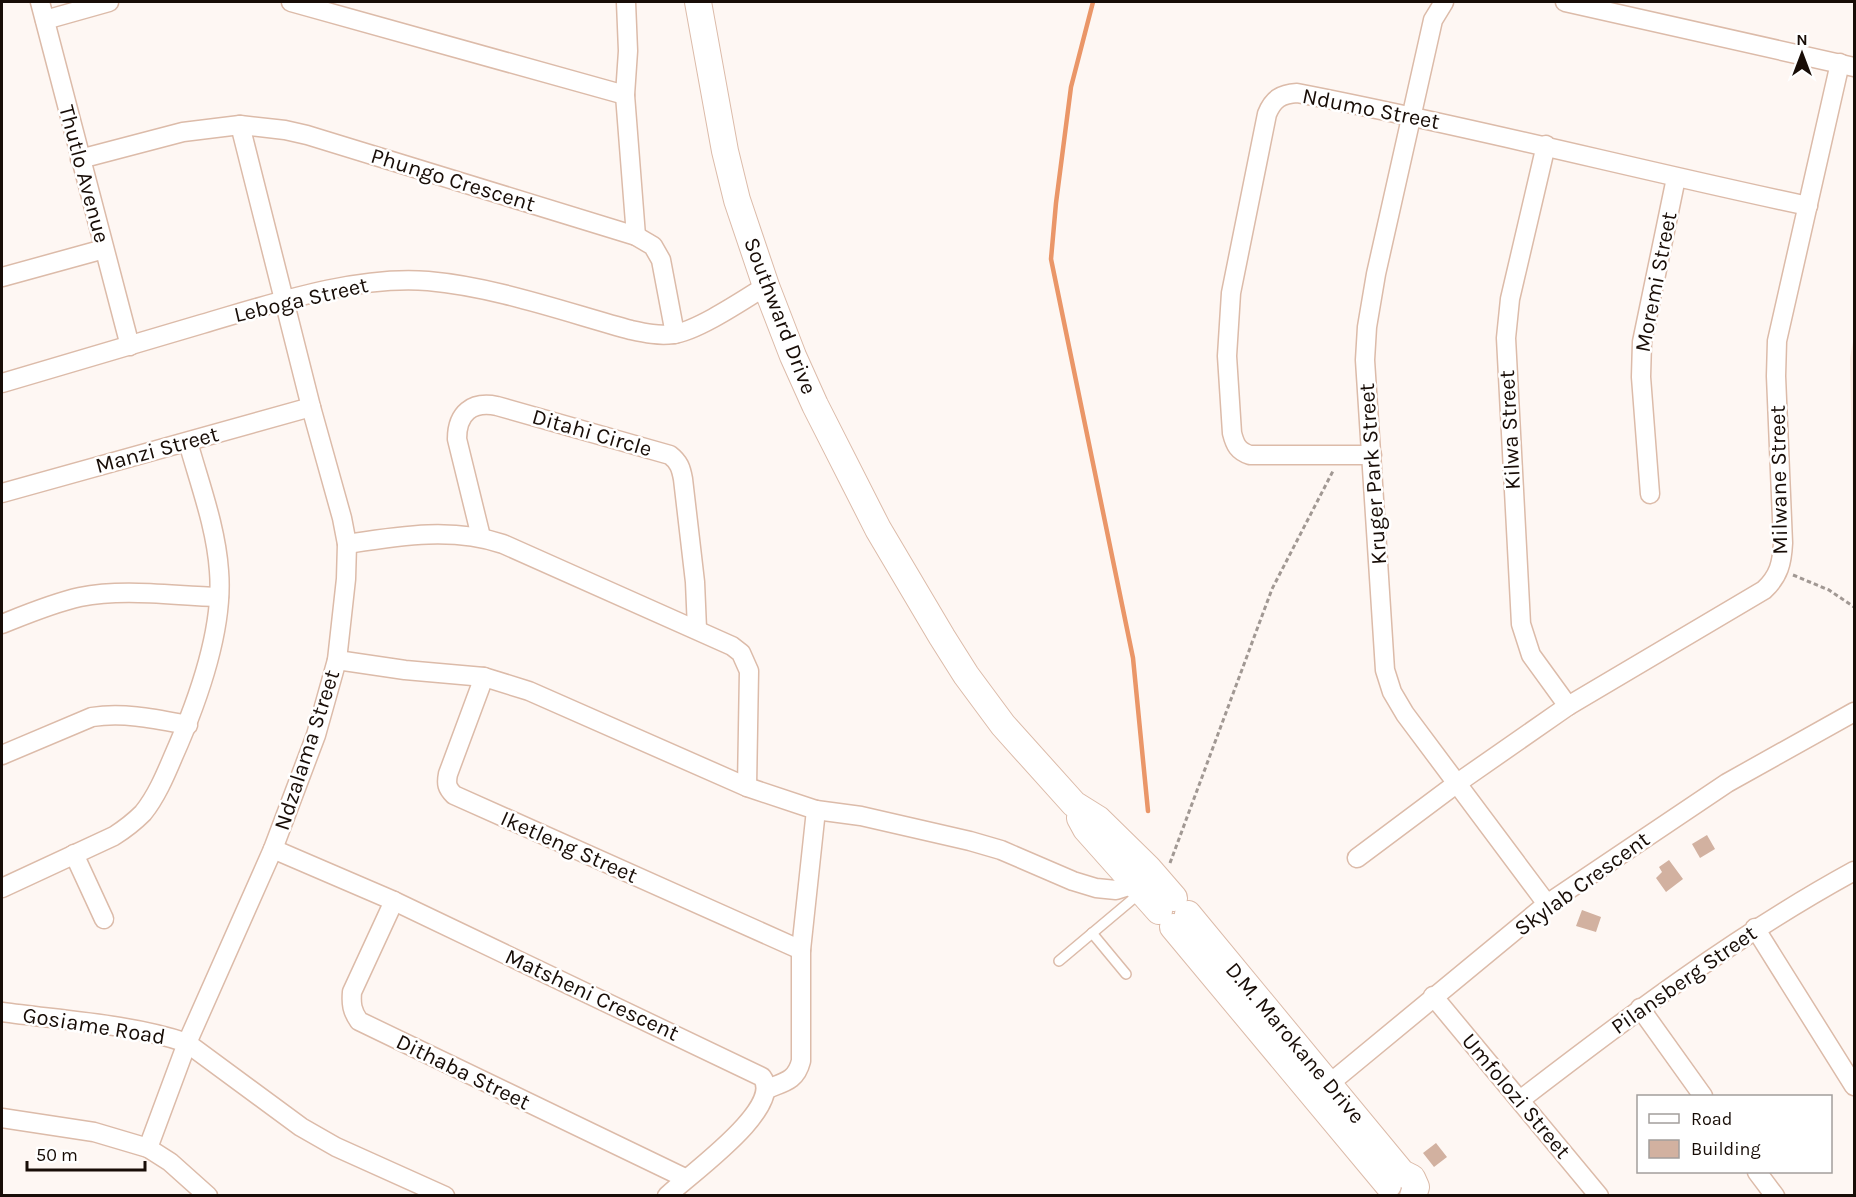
<svg xmlns="http://www.w3.org/2000/svg" width="1856" height="1197" font-family="Karla,sans-serif">
  <style>
    .built { fill: #fae9e0 }
    .lines { fill: none; stroke-linecap: round; stroke-linejoin: round }
    .stream { stroke: #ea9668; stroke-width: 4.5 }
    .building { fill: #d2b1a0 }
    .lane-casing { stroke: #dcbba9; stroke-width: 12 }
    .street-casing { stroke: #dcbba9; stroke-width: 21 }
    .secondary-casing { stroke: #dcbba9; stroke-width: 28 }
    .path { stroke: #a19893; stroke-width: 3; stroke-dasharray: 4.5 3; stroke-linecap: butt }
    .lane { stroke: #fff; stroke-width: 9 }
    .street { stroke: #fff; stroke-width: 18 }
    .secondary { stroke: #fff; stroke-width: 26 }
    .labels { text-anchor: middle; dominant-baseline: central; stroke-width: 5; stroke-linejoin: round; paint-order: stroke }
    .street-label { font-size: 22px; fill: #180d07; stroke: #fff }
  </style>
  <rect width="100%" height="100%" fill="#fef7f3"/>
  <path class="built" d="M1854,336V552L1850,358Z"/>
  <g class="lines">
    <path class="stream" d="M1093,2L1071,87L1056,203L1051,259L1133,658L1148,811"/>
  </g>
  <g class="building">
    <path d="M1707,835L1715,849L1700,858L1692,844Z"/>
    <path d="M1669,860L1683,879L1666,892L1656,878L1662,872L1659,867Z"/>
    <path d="M1582,910L1601,917L1596,932L1576,926Z"/>
    <path d="M1436,1143L1447,1157L1434,1167L1423,1153Z"/>
  </g>
  <g class="lines">
    <g class="lane-casing">
      <g id="lane">
        <path d="M1092,933L1126,974"/>
        <path d="M1059,961L1140,893"/>
      </g>
    </g>
    <g class="street-casing">
      <g id="street">
        <path d="M40,2L130,346"/>
        <path d="M291,2L625,95"/>
        <path d="M626,2L628,51L625,95L636,236"/>
        <path d="M1444,2L1433,20L1376,274L1367,327L1365,360L1385,670L1392,692L1405,714L1547,904"/>
        <path d="M1565,2L1854,67"/>
        <path d="M45,20L109,2"/>
        <path d="M1546,145L1510,299L1506,338L1521,624L1531,655L1568,706"/>
        <path d="M80,159L183,132L240,125L285,130L307,135L636,236L653,246L661,260L675,334"/>
        <path d="M2,277L104,249"/>
        <path d="M2,383C68,363 135,344 202,324C271,304 356,275 428,281C496,287 565,312 631,330C645,333 659,336 673,334C696,332 745,299 766,286"/>
        <path d="M1372,455H1250C1238,451 1235,445 1232,433L1227,356L1231,293L1267,114C1273,99 1281,94 1297,93C1469,126 1638,170 1808,206"/>
        <path d="M2,493L311,407"/>
        <path d="M1650,494L1641,377L1642,342L1676,178"/>
        <path d="M481,537L457,439C457,413 472,401 497,406L670,455C679,462 681,468 683,479L695,582L697,629"/>
        <path d="M347,544C399,536 452,527 503,544L732,646L741,653L749,671L747,787"/>
        <path d="M2,624C27,614 53,603 80,597C125,588 174,596 219,597"/>
        <path d="M337,660L405,670L484,677L529,691L747,787L816,810L801,950V1061C796,1081 784,1082 767,1089"/>
        <path d="M484,677L448,774C446,784 447,788 454,795L801,950"/>
        <path d="M2,755L92,717C124,712 156,719 188,725"/>
        <path d="M816,810L861,816L970,841L1001,850L1073,881L1096,888L1116,890L1135,884"/>
        <path d="M273,849L394,901L762,1077C785,1108 687,1176 667,1196"/>
        <path d="M74,854L104,919"/>
        <path d="M1357,858L1456,784L1568,706L1764,590C1779,576 1782,563 1783,543L1776,376L1777,341L1840,63"/>
        <path d="M2,888L114,836C125,829 134,822 143,813C156,797 165,776 173,757C197,703 224,631 219,571C216,527 200,485 188,442"/>
        <path d="M394,901L352,992C351,1004 352,1011 359,1021L685,1178"/>
        <path d="M1755,928L1854,1086"/>
        <path d="M1433,996L1599,1196"/>
        <path d="M1640,1008L1703,1096"/>
        <path d="M2,1012C60,1020 132,1024 187,1043L301,1127L336,1147L445,1196"/>
        <path d="M1329,1084L1547,904L1727,783L1854,712"/>
        <path d="M1520,1100C1628,1017 1735,936 1854,871"/>
        <path d="M2,1118L94,1132L148,1148L170,1162L208,1196"/>
        <path d="M148,1148L187,1043L273,849L316,735L337,660L346,579L347,544L342,518L311,407L240,125"/>
        <path d="M1757,1172L1775,1196"/>
      </g>
    </g>
    <g class="secondary-casing">
      <g id="secondary">
        <path d="M698,2L725,151L737,200L766,286L793,356L815,405L878,529L942,637L966,675L1003,725L1074,804L1098,819L1148,868L1174,898"/>
        <path d="M1080,818L1086,829L1159,911"/>
        <path d="M1188,914L1402,1173L1412,1178L1416,1187L1413,1196"/>
        <path d="M1173,927L1388,1185"/>
      </g>
    </g>
    <g class="path">
      <path d="M1793,575L1829,590L1854,607"/>
      <path d="M1170,863L1272,589L1333,471"/>
    </g>
    <use href="#lane" class="lane"/>
    <use href="#street" class="street"/>
    <use href="#secondary" class="secondary"/>
  </g>
  <g class="labels">
    <g class="street-label">
      <text transform="translate(1371 109) rotate(11)">Ndumo Street</text>
      <text transform="translate(84 174) rotate(75)">Thutlo Avenue</text>
      <text transform="translate(453 180) rotate(17)">Phungo Crescent</text>
      <text transform="translate(1656 282) rotate(-79)">Moremi Street</text>
      <text transform="translate(301 300) rotate(-13)">Leboga Street</text>
      <text transform="translate(780 316) rotate(69)">Southward Drive</text>
      <text transform="translate(1510 430) rotate(-93)">Kilwa Street</text>
      <text transform="translate(592 433) rotate(16)">Ditahi Circle</text>
      <text transform="translate(157 450) rotate(-15)">Manzi Street</text>
      <text transform="translate(1373 474) rotate(-94)">Kruger Park Street</text>
      <text transform="translate(1779 480) rotate(-91)">Milwane Street</text>
      <text transform="translate(307 750) rotate(-72)">Ndzalama Street</text>
      <text transform="translate(569 847) rotate(24)">Iketleng Street</text>
      <text transform="translate(1582 884) rotate(-36)">Skylab Crescent</text>
      <text transform="translate(1684 980) rotate(-35)">Pilansberg Street</text>
      <text transform="translate(592 995) rotate(25)">Matsheni Crescent</text>
      <text transform="translate(94 1026) rotate(9)">Gosiame Road</text>
      <text transform="translate(1295 1043) rotate(50)">D.M. Marokane Drive</text>
      <text transform="translate(463 1072) rotate(26)">Dithaba Street</text>
      <text transform="translate(1516 1096) rotate(50)">Umfolozi Street</text>
    </g>
  </g>
  <rect width="1856" height="1197" fill="none" stroke="#180d07" stroke-width="6"/>
  <rect x="1637" y="1095" width="195" height="78" fill="#ffffff" stroke="#a39e9c" stroke-width="1.5"/>
  <rect x="1649" y="1114" width="30" height="9" fill="#ffffff" stroke="#a39e9c" stroke-width="1.5"/>
  <text x="1691" y="1125" font-size="18" fill="#180d07">Road</text>
  <rect x="1649" y="1140" width="30" height="18" fill="#d2b1a0" stroke="#a39e9c" stroke-width="1.5"/>
  <text x="1691" y="1155" font-size="18" fill="#180d07">Building</text>
  <g transform="translate(1802 54)" stroke="#ffffff" stroke-width="4.5" paint-order="stroke">
  <path d="M0-4.5L10 22L0 15L-10 22Z" fill="#180d07"/>
  <text y="-9" font-size="16" font-weight="bold" text-anchor="middle" fill="#180d07">N</text>
  </g>
  <path d="M27 1161v9h118v-9" fill="none" stroke="#180d07" stroke-width="3"/>
  <text x="36" y="1161" font-size="18" fill="#180d07" stroke="#ffffff" stroke-width="4.5" paint-order="stroke">50 m</text>
</svg>
